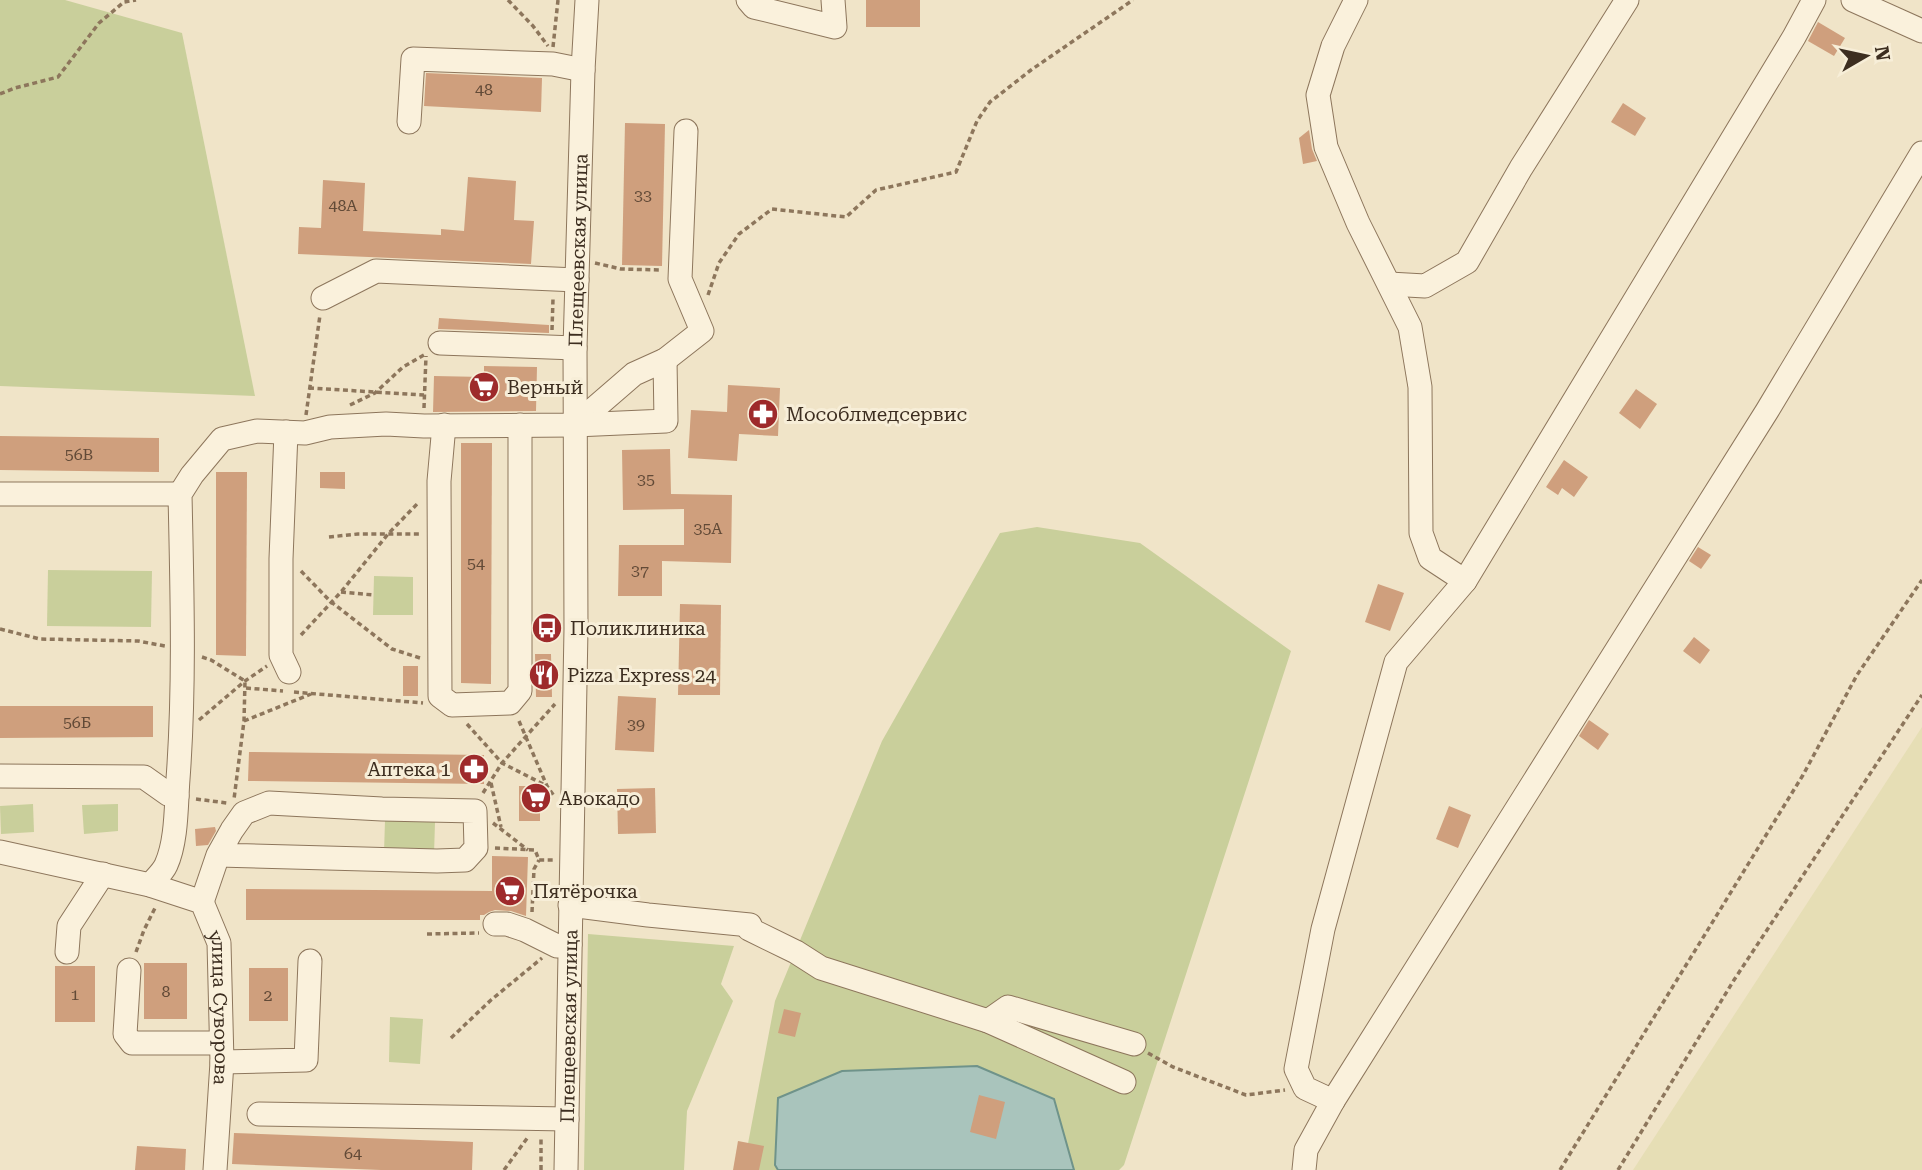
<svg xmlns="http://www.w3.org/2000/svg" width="1922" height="1170" font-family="'Roboto Serif',serif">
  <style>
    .farmland { fill: #e6deb5 }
    .green { fill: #c9cf9b }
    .water { fill: #a9c4bc; stroke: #6f938a; stroke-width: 2 }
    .building { fill: #cf9f7d }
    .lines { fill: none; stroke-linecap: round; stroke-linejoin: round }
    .minor-casing { stroke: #8d765c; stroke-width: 25 }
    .path { stroke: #8d765c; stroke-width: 3.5; stroke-dasharray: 5 3.5; stroke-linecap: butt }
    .minor { stroke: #faf1dc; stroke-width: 23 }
    .labels { text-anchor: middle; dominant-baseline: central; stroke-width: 6; stroke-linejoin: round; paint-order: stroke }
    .number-label { font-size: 16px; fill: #624a37 }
    .street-label { font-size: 19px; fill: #3d2e20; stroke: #f7eed8 }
    .poi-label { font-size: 19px; fill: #3d2e20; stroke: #f7eed8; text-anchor: start }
  </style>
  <rect width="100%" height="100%" fill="#f0e4c8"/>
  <path class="farmland" d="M1922,727V1170H1633Z"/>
  <g class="green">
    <path d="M0,0H65L182,33L255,396L0,386Z"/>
    <path d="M1037,527L1140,543L1291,651L1124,1165L1119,1170H1074L1054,1099L842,1071L778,1098L775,1165L778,1170H743L775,1001L882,741L1000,533Z"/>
    <path d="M48,570L152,571L151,627L47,626Z"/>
    <path d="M374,576L413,577V615H373Z"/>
    <path d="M33,804L34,832L1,834L0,806Z"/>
    <path d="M118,804V831L84,834L82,805Z"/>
    <path d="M385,820L435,822L434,854L384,852Z"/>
    <path d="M588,934L734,946L721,984L733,1001L687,1111L684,1170H584Z"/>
    <path d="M390,1017L423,1019L420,1064L389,1062Z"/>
  </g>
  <path class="water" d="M977,1066L1054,1099L1074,1170H778L775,1165L778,1098L842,1071Z"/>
  <g class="building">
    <rect x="866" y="0" width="54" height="27"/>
    <path d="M1818,22L1845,38L1834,56L1808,41Z"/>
    <path d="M426,73L542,78L541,112L424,106Z"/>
    <path d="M1623,103L1646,118L1635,136L1611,122Z"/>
    <path d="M625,123L665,124L662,266L622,265Z"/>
    <path d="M1309,130L1312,149L1317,161L1303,164L1299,138Z"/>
    <path d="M468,177L516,181L514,220L534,221L531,264L298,254L299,227L321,228L323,180L365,183L363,231L441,235V229L464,231Z"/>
    <path d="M439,318L549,325V333L438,329Z"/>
    <path d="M484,366L537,367L536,411L433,412L434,376L484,377Z"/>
    <path d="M728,385L780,388L778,436L739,434L737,461L688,458L691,410L727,412Z"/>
    <path d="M1636,389L1657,404L1640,429L1619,413Z"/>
    <path d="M0,436L159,438V472L0,470Z"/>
    <path d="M461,443H492L491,684L461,683Z"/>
    <path d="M670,449L671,494L732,495L731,563L662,561V596H618L619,545H684V509L623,510L622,450Z"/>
    <path d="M1564,460L1588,477L1574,497L1562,488L1558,495L1546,487Z"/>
    <path d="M216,472H247L246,656L216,655Z"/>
    <path d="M320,472H345V489L320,488Z"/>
    <path d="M1698,547L1711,555L1701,569L1689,561Z"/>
    <path d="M1378,584L1404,593L1390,631L1365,622Z"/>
    <path d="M680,604L721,605L720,695H678Z"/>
    <path d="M1694,637L1710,650L1700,664L1683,651Z"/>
    <path d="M535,654H551L552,697H536Z"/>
    <rect x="403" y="666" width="15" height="30"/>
    <path d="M618,696L656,698L654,752L615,750Z"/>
    <path d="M0,706H153V737L0,738Z"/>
    <path d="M1589,720L1609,734L1598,750L1579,736Z"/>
    <path d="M249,752L484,755V784L248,781Z"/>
    <rect x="519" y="786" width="21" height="35"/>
    <path d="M655,788L656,833L618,834L617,789Z"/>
    <path d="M1449,806L1471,815L1458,848L1436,839Z"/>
    <path d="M215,827L216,831L208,845L196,846L195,829Z"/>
    <path d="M492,856L528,857L526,916L511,911L495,910L489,912L484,915H480V920H246V889L492,891Z"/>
    <rect x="144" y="963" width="43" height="56"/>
    <rect x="55" y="966" width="40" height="56"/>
    <rect x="249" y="968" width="39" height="53"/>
    <path d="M784,1009L801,1013L795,1037L778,1033Z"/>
    <path d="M979,1095L1005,1102L996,1139L970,1132Z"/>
    <path d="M234,1133L473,1142L472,1170H381L232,1164Z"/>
    <path d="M738,1141L764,1146L759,1170H733Z"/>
    <path d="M137,1146L186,1149L185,1170H135Z"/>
  </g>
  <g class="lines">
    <g class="minor-casing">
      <g id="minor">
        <path d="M748,0L754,7L835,27L833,0"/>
        <path d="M1356,0L1333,46L1318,95L1326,147L1358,223L1410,327L1420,387L1421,533L1430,558L1465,581"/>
        <path d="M1853,0L1922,31"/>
        <path d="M409,122L413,59L553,64L583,70"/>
        <path d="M1389,284L1425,286L1467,262L1521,168L1627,0"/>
        <path d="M323,298L376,271L577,280"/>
        <path d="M440,343L575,348"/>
        <path d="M444,425L439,481L440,696L452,705L510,703L520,691V425"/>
        <path d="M575,425L634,374L665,360L702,331L680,279L686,131"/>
        <path d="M286,432L281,559V655L289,672"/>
        <path d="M0,494H180"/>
        <path d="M0,776L144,777L168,794L177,796"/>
        <path id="s1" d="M0,852L150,885L202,902L219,943L222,1062L215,1170"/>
        <path d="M150,885C155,879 163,872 166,865C177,841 176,805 178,779C185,684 182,589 180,494L192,475L222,439L257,431L305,433L330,427L386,424L424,426L575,425L666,421L665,360"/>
        <path d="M202,902L218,855L232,830L244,813L269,803L382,809L475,811L476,848L465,860L437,861L218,855"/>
        <path d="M570,905L648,915L750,925"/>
        <path d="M495,924H507L525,930L557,946L570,945"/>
        <path d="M749,929L796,952L821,968L988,1021L1124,1082"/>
        <path d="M67,952L69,926L103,874"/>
        <path d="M129,970L125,1034L132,1043H221"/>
        <path d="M988,1021L1008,1007L1134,1044"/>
        <path d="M222,1062L306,1060L310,961"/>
        <path d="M1333,1101L1305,1088L1296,1069L1323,929L1396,662L1465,581L1794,37L1814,0"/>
        <path d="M259,1114L567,1119"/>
        <path id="s2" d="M566,1170L576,629L575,348L583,70L587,0"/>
        <path d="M1304,1170L1306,1150L1333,1101L1767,411L1922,153"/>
      </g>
    </g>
    <g class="path">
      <path d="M508,0L533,26L548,46"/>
      <path d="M553,47L558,0"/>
      <path d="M0,94L15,88L58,77L99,23L124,2L136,0"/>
      <path d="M595,263L621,269L660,270"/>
      <path d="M708,295L719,263L739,234L772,209L846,217L876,190L956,172L977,121L990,102L1031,70L1133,0"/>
      <path d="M552,330L553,299"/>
      <path d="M309,388L424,395"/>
      <path d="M350,405L375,393L403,367L424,355"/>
      <path d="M424,408L426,356"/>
      <path d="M306,415L320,315"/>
      <path d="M329,537L358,534H420"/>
      <path d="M301,571L330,601L392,649L420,658"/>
      <path d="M341,592L373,595"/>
      <path d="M0,629L40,639L138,641L165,646"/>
      <path d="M301,635L341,592L388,534L419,502"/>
      <path d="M202,657L211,660L245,681L244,721L234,799"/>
      <path d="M246,688L283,691"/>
      <path d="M294,692L423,703"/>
      <path d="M199,720L245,681L267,666"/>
      <path d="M244,721L311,694"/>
      <path d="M519,721L547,786L554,796"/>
      <path d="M467,724L502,763L547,786"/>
      <path d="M491,783L501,827"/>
      <path d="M483,793L502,763L555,704"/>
      <path d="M196,799L227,803"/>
      <path d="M493,823L528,850"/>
      <path d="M495,848L535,850L539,860H554"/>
      <path d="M532,912L534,869L539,860"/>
      <path d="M427,934L479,933"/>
      <path d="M136,952L144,930L155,908"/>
      <path d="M451,1038L491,1000L542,958"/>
      <path d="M1148,1053L1173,1067L1246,1095L1285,1090"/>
      <path d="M504,1170L528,1137"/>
      <path d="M541,1170V1138"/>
      <path d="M1560,1170L1803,775L1857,675L1922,580"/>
      <path d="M1618,1170L1734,980L1922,695"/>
    </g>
    <use href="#minor" class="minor"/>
  </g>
  <defs>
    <g id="supermarket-disc" transform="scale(1.575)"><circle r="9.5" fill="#9e2a2b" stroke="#f7eed8"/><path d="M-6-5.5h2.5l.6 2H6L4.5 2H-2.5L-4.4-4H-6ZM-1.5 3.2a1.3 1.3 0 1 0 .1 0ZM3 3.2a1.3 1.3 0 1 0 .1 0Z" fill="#fff"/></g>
    <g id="pharmacy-disc" transform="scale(1.575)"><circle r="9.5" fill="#9e2a2b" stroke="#f7eed8"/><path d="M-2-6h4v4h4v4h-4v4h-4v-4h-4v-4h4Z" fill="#fff"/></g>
    <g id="bus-disc" transform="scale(1.575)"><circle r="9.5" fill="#9e2a2b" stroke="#f7eed8"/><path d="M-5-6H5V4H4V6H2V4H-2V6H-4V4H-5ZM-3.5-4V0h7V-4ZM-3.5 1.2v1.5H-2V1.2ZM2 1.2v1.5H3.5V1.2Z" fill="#fff"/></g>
    <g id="restaurant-disc" transform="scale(1.575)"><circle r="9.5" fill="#9e2a2b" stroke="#f7eed8"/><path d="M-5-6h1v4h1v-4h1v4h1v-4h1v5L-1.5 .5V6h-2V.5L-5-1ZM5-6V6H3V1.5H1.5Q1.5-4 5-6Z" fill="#fff"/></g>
  </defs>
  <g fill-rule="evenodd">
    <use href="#supermarket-disc" x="484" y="387"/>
    <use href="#pharmacy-disc" x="763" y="414"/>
    <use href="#bus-disc" x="547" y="628"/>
    <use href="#restaurant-disc" x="544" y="675"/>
    <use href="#pharmacy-disc" x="474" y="769"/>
    <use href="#supermarket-disc" x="536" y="798"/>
    <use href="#supermarket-disc" x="510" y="891"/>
  </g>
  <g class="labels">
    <g class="number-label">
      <text x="484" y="89">48</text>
      <text x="643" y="195">33</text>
      <text x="343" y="205">48А</text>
      <text x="79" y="454">56В</text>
      <text x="646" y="479">35</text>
      <text x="708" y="528">35А</text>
      <text x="476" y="563">54</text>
      <text x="640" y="570">37</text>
      <text x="77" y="722">56Б</text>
      <text x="636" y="724">39</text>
      <text x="166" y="991">8</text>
      <text x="75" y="994">1</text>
      <text x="268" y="995">2</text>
      <text x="353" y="1153">64</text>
    </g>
    <g class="street-label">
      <text stroke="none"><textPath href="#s2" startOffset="920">Плещеевская улица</textPath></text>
      <text stroke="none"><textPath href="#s1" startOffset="317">улица Суворова</textPath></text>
      <text stroke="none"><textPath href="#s2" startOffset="144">Плещеевская улица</textPath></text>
    </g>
    <g class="poi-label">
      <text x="507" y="387">Верный</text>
      <text x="786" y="414">Мособлмедсервис</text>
      <text x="570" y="628">Поликлиника</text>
      <text x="567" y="675">Pizza Express 24</text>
      <text x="451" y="769" text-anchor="end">Аптека 1</text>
      <text x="559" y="798">Авокадо</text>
      <text x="533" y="891">Пятёрочка</text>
    </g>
  </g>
  <g transform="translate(1866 56) rotate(81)" stroke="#f7eed8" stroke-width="5" paint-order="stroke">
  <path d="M0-5L12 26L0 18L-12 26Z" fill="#3d2e20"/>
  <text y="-10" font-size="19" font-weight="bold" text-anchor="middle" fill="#3d2e20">N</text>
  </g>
</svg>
